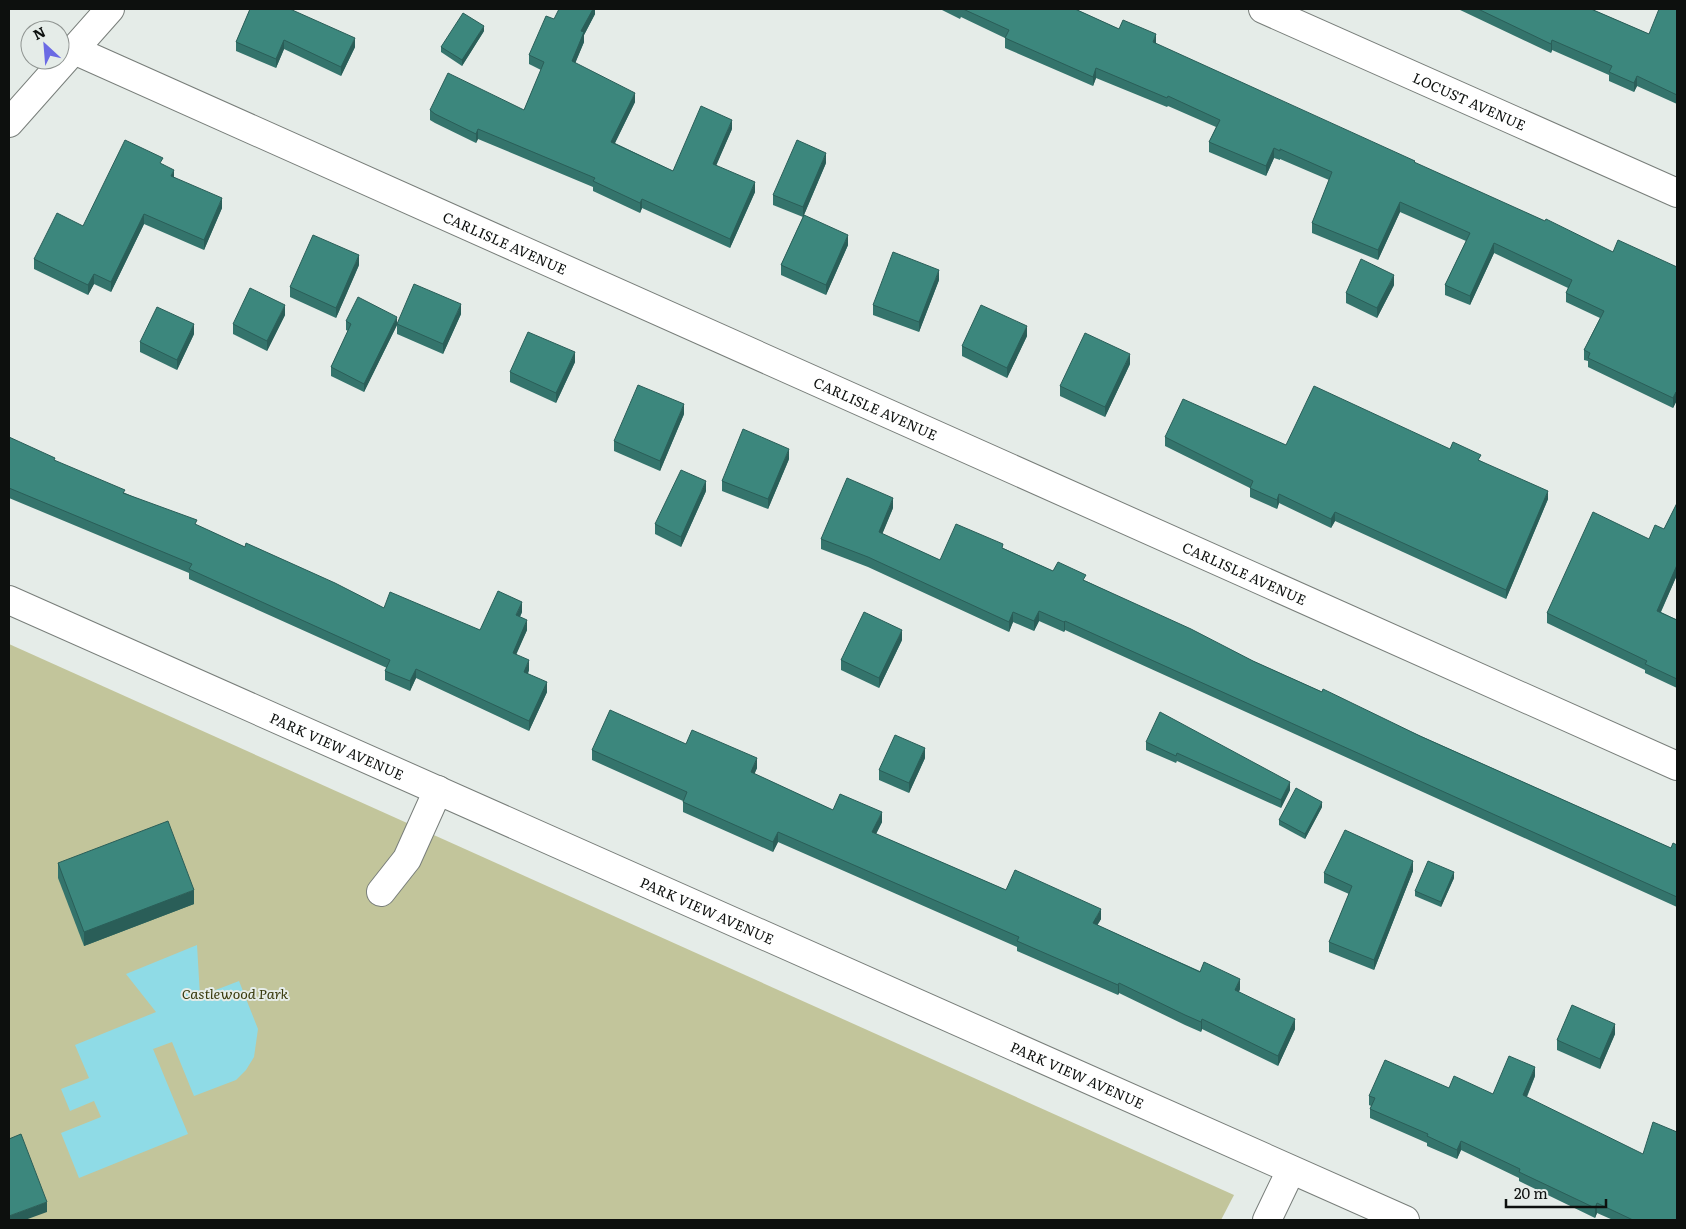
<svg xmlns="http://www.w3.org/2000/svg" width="1686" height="1229" font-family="Literata,serif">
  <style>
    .green { fill: #c2c59b }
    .water { fill: #8fdbe6 }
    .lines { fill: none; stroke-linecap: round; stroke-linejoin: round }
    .minor-casing { stroke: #787e7a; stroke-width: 30 }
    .minor { stroke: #fff; stroke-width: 28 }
    .wall { fill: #34746c }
    .shaded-wall { fill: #2a5e58 }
    .building { fill: #3c877d; stroke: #2a5e58 }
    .labels { text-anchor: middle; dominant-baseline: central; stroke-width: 4; stroke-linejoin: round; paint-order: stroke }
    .street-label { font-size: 14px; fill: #0d100e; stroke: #e5ece8 }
    .park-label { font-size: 14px; font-style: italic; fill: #38390c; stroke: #e5ece8 }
  </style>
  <rect width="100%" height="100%" fill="#e5ece8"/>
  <path class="green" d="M9,644L1234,1195L1221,1220H9Z"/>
  <path class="water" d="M197,945L200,996L239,981L258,1029L254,1057L246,1070L236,1080L194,1096L172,1042L153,1049L188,1134L79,1178L61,1133L101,1117L94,1101L70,1111L61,1089L89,1078L75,1045L156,1012L126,974Z"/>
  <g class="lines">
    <g class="minor-casing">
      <g id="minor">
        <path id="s1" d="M1263,9L1677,193"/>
        <path id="s2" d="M74,50L1677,766"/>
        <path d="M9,123L110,9"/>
        <path id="s3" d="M9,600L1405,1220"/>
        <path d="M381,892L407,859L438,790"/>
        <path d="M1267,1220L1291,1170"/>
      </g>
    </g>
    <use href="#minor" class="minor"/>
  </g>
  <g class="wall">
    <path d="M250,9L355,47L341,76L284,49L276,68L236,51V42Z"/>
    <path d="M595,9V14L584,35V42L575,63L635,102L615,143L673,171L732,129L716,165L755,192L730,248L642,208L640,213L593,191V187L478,139L476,143L435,123L430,120V110H524L541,70L529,64V55L554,19Z"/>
    <path d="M940,9H1075L1119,29L1156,44L1415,163L1613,252L1677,267V402H1676L1673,408L1588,367V361L1584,360V350L1600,318L1566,302V293L1568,288L1494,253L1470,305L1445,295V285L1466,241L1400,212L1378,260L1312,233V223L1329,180L1280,159V160L1274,158L1266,176L1209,152V142L1216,127L1168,106L1167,107L1096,78L1093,86L1005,48V38L961,17L960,19Z"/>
    <path d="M1458,9H1591L1649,34L1677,9V104L1637,86L1634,92L1609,81V75L1552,50L1551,53Z"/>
    <path d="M484,31L462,66L441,52V47Z"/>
    <path d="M826,163L804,215L848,245L826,295L781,275V265L803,217L773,205V195Z"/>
    <path d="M163,164L174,177L222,208L204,250L144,224L111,292L94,284L88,295L34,269V259L83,226Z"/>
    <path d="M359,265L336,318L290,297V287Z"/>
    <path d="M939,280L919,332L873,315V305Z"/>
    <path d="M1394,285L1377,318L1346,303V293Z"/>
    <path d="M461,314L443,354L397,334V325L364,392L331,376V367L348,331L346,330V321L397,323Z"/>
    <path d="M285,315L267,351L233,334V324Z"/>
    <path d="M194,334L177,370L140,352V342Z"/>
    <path d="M1027,336L1007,378L962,356V346Z"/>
    <path d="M575,362L556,403L510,382V372Z"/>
    <path d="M1130,364L1105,417L1060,396V386Z"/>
    <path d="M684,414L660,471L614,451V441Z"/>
    <path d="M9,437L55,461L125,493L245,547L384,608L480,630L522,612L520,617L527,630L516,654L529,670L528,674L547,692L529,731L416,678L410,691L385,680V671L387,668L189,579V573L9,498Z"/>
    <path d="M1165,437L1286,445L1450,449L1481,461L1548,499L1506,599L1335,521L1331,528L1279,503L1277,509L1250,497V488L1165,446Z"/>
    <path d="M789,459L768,509L722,491V481Z"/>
    <path d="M706,491L681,547L655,534V524Z"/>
    <path d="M1677,503V575L1661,612L1677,620V688L1645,673V670L1547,623V613L1649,539L1664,529Z"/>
    <path d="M893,508L882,534L940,560L1003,548L1053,571L1086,581L1253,661L1671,848L1677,845V907L1065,630L1064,632L1039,621L1034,631L1013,622L1009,632L868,567L821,549V539Z"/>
    <path d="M902,640L879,688L841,670V660Z"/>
    <path d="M1146,742L1290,790L1281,808L1177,761L1176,763L1146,750Z"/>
    <path d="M686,744L757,768L754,774L833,810L882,822L876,834L1006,890L1101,919L1097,925L1240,989L1239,992L1295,1029L1278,1066L1202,1029L1201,1032L1185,1025L1119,993L1118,995L1017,951V947L778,842L773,852L683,812V801L592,760V750Z"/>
    <path d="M925,758L909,793L879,780V770Z"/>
    <path d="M1322,807L1305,839L1279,825V820Z"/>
    <path d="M58,863L194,904L84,946L58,878Z"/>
    <path d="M1413,871L1374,970L1329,952V942L1349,894L1324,883V873Z"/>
    <path d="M1454,878L1441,907L1415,896V891Z"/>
    <path d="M1615,1034L1600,1069L1557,1050V1040Z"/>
    <path d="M1535,1076L1527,1097L1677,1220H1613L1597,1213L1595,1218L1519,1181V1178L1461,1150L1457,1159L1427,1146V1143L1370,1118V1109L1371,1106L1369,1105V1096L1449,1088L1493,1094Z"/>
  </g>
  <g class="shaded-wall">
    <path d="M593,9H595V14L584,35V42L572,71V61L581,31Z"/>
    <path d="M484,26V31L462,66V60Z"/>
    <path d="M1156,34V43L1153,52V42Z"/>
    <path d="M355,38V47L341,76V67Z"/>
    <path d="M284,40V49L276,68V59Z"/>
    <path d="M1552,40V50L1551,53V44Z"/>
    <path d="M1096,68V78L1093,86V77Z"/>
    <path d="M1637,76V86L1634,92V83Z"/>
    <path d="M635,93V102L611,151V142Z"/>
    <path d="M732,120V129L713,173V164Z"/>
    <path d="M478,129V139L476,143V134Z"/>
    <path d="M1274,148V158L1266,176V166Z"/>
    <path d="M826,153V163L803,217V207Z"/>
    <path d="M174,170V180L171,176Z"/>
    <path d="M755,182V192L730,248V239Z"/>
    <path d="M222,198V208L204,250V240Z"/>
    <path d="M642,199V208L640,213V203Z"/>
    <path d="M1400,202V212L1378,260V250Z"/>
    <path d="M144,214V224L111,292V282Z"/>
    <path d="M848,235V245L826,295V285Z"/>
    <path d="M1494,243V253L1470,305V296Z"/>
    <path d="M359,255V265L336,318V308Z"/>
    <path d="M939,270V280L919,332V322Z"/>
    <path d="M94,274V284L88,295V285Z"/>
    <path d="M1394,275V285L1377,318V308Z"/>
    <path d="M461,304V314L443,354V344Z"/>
    <path d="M285,305V315L267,351V341Z"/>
    <path d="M397,317V325L364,392V384Z"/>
    <path d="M194,324V334L177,370V360Z"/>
    <path d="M1027,326V336L1007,378V368Z"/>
    <path d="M575,352V362L556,403V393Z"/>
    <path d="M1130,354V364L1105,417V407Z"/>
    <path d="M1676,392V402L1673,408V398Z"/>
    <path d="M684,404V414L660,471V461Z"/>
    <path d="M789,449V459L768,509V499Z"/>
    <path d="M706,481V491L681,547V537Z"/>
    <path d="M1548,491V499L1506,599V590Z"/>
    <path d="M1279,494V503L1277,509V500Z"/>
    <path d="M893,498V508L879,542V532Z"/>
    <path d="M1335,512V521L1331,528V519Z"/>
    <path d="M1677,565V575L1657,620V611Z"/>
    <path d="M522,602V612L516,625V615Z"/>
    <path d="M1039,611V621L1034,631V621Z"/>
    <path d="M1013,612V622L1009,632V622Z"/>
    <path d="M527,620V630L513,662V653Z"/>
    <path d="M1065,621V630L1064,632V622Z"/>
    <path d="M902,630V640L879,688V678Z"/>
    <path d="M529,660V670L524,682V672Z"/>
    <path d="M416,669V678L410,691V681Z"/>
    <path d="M547,682V692L529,731V721Z"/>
    <path d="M925,748V758L909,793V783Z"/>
    <path d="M757,758V768L751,782V772Z"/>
    <path d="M1290,782V790L1281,808V800Z"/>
    <path d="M1322,802V807L1305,839V834Z"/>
    <path d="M882,812V822L872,842V832Z"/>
    <path d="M778,832V842L773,852V842Z"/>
    <path d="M1413,861V871L1374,970V960Z"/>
    <path d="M1454,872V878L1441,907V902Z"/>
    <path d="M194,890V904L84,946V932Z"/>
    <path d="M1101,909V919L1093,933V923Z"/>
    <path d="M1240,979V989L1235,1000V990Z"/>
    <path d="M1119,983V993L1118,995V985Z"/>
    <path d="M1202,1019V1029L1201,1032V1022Z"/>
    <path d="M1295,1019V1029L1278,1066V1056Z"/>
    <path d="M1615,1024V1034L1600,1069V1059Z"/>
    <path d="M1535,1067V1076L1523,1105V1095Z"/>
    <path d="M1461,1141V1150L1457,1159V1150Z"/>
    <path d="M47,1202V1212L25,1220H9V1216Z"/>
    <path d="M1597,1203V1213L1595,1218V1208Z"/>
  </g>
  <g class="building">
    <path d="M250,9H290L355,38L341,67L284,40L276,59L236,42Z"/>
    <path d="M559,9H593L581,31L584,32L572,61L635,93L611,142L673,171L701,106L732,120L713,164L755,182L730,239L642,199L640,203L593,181L595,178L478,129L476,134L435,114L430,110L448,73L524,110L544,62L529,55L546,16L554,19Z"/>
    <path d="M963,9H1075L1119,29L1123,20L1156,34L1153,42L1415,161L1414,162L1545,221L1546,219L1613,252L1618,240L1677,267V393L1676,392L1673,398L1588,358L1590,353L1584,350L1604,311L1566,293L1572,280L1494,243L1470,296L1445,285L1470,233L1400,202L1378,250L1312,223L1332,172L1280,149V151L1274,148L1266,166L1209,142L1220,120L1168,96L1167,98L1096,68L1093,77L1005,38L1009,30Z"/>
    <path d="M1478,9H1591L1649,34L1659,9H1677V95L1637,76L1634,83L1609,72L1612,66L1552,40L1551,44Z"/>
    <path d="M463,13L484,26L462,60L441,47Z"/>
    <path d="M125,140L163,158L160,163L174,170L171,176L222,198L204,240L144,214L111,282L94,274L88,285L34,259L57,213L83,226Z"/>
    <path d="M797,140L826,153L803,207L773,195Z"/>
    <path d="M804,215L848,235L826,285L781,265Z"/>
    <path d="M313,235L359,255L336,308L290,287Z"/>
    <path d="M893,252L939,270L919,322L873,305Z"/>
    <path d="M1361,259L1394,275L1377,308L1346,293Z"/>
    <path d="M414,284L461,304L443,344L397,324Z"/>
    <path d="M250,288L285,305L267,341L233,324Z"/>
    <path d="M358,297L397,317L364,384L331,367L351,324L346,321Z"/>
    <path d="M981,305L1027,326L1007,368L962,346Z"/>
    <path d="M157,307L194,324L177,360L140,342Z"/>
    <path d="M528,332L575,352L556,393L510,372Z"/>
    <path d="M1085,333L1130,354L1105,407L1060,386Z"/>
    <path d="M638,385L684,404L660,461L614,441Z"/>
    <path d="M1314,386L1450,449L1453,442L1481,455L1478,460L1548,491L1506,590L1335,512L1331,519L1279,494L1277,500L1250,488L1253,481L1165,437L1183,399L1286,445Z"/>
    <path d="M743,429L789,449L768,499L722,481Z"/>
    <path d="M9,437L55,458L54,460L125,490L123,493L197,520L195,524L245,547L246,543L335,583L384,608L390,592L480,630L498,591L522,602L516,615L527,620L513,653L529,660L524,672L547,682L529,721L416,669L410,681L385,671L390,660L189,569L192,564L9,488Z"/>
    <path d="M681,470L706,481L681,537L655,524Z"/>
    <path d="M847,478L893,498L879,532L940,560L956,524L1003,544L1002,548L1053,571L1058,562L1086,575L1083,580L1191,629L1253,661L1322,692L1323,689L1420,736L1671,848L1673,843L1677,845V897L1065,621L1064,622L1039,611L1034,621L1013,612L1009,622L868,557L821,539Z"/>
    <path d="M1677,503V565L1657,611L1677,620V679L1645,664L1647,661L1547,613L1593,512L1649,539L1655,525L1664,529Z"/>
    <path d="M864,612L902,630L879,678L841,660Z"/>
    <path d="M610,710L686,744L692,730L757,758L751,772L833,810L840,794L882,812L872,832L1006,890L1015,870L1101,909L1093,923L1200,972L1204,962L1240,979L1235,990L1295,1019L1278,1056L1202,1019L1201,1022L1185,1015L1119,983L1118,985L1017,941L1019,937L778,832L773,842L683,802L687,792L592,750Z"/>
    <path d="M1160,712L1290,782L1281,800L1177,753L1176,756L1146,742Z"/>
    <path d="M895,735L925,748L909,783L879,770Z"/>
    <path d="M1296,788L1322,802L1305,834L1279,820Z"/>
    <path d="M168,821L194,890L84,932L58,863Z"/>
    <path d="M1345,830L1413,861L1374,960L1329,942L1352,886L1324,873Z"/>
    <path d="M1428,861L1454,872L1441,902L1415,891Z"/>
    <path d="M1572,1005L1615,1024L1600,1059L1557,1040Z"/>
    <path d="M1509,1056L1535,1067L1523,1095L1643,1154L1653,1122L1677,1132V1220H1633L1597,1203L1595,1208L1519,1172L1520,1169L1461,1141L1457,1150L1427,1136L1428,1134L1370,1109L1375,1098L1369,1096L1385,1060L1449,1088L1454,1076L1493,1094Z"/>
    <path d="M21,1134L47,1202L9,1216V1139Z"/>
  </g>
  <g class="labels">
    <g class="street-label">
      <text stroke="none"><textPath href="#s1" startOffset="226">LOCUST AVENUE</textPath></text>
      <text stroke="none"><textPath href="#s2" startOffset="472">CARLISLE AVENUE</textPath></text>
      <text stroke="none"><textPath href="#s2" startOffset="878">CARLISLE AVENUE</textPath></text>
      <text stroke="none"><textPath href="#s2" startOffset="1282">CARLISLE AVENUE</textPath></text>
      <text stroke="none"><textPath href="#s3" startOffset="359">PARK VIEW AVENUE</textPath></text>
      <text stroke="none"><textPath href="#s3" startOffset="764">PARK VIEW AVENUE</textPath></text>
      <text stroke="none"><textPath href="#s3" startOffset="1169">PARK VIEW AVENUE</textPath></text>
    </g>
    <g class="park-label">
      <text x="235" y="993">Castlewood Park</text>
    </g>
  </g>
  <rect width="1686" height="1229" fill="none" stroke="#0d100e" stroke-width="20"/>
  <g transform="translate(45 45) rotate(334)"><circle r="24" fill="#e5ece8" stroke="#8f9491"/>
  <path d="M0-4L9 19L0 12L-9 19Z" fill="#6b6ae4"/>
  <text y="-8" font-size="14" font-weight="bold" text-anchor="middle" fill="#0d100e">N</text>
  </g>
  <path d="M1506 1199v8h100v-8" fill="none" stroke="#0d100e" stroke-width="2.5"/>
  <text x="1514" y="1199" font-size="15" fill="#0d100e" stroke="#e5ece8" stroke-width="4" paint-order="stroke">20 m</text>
</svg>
